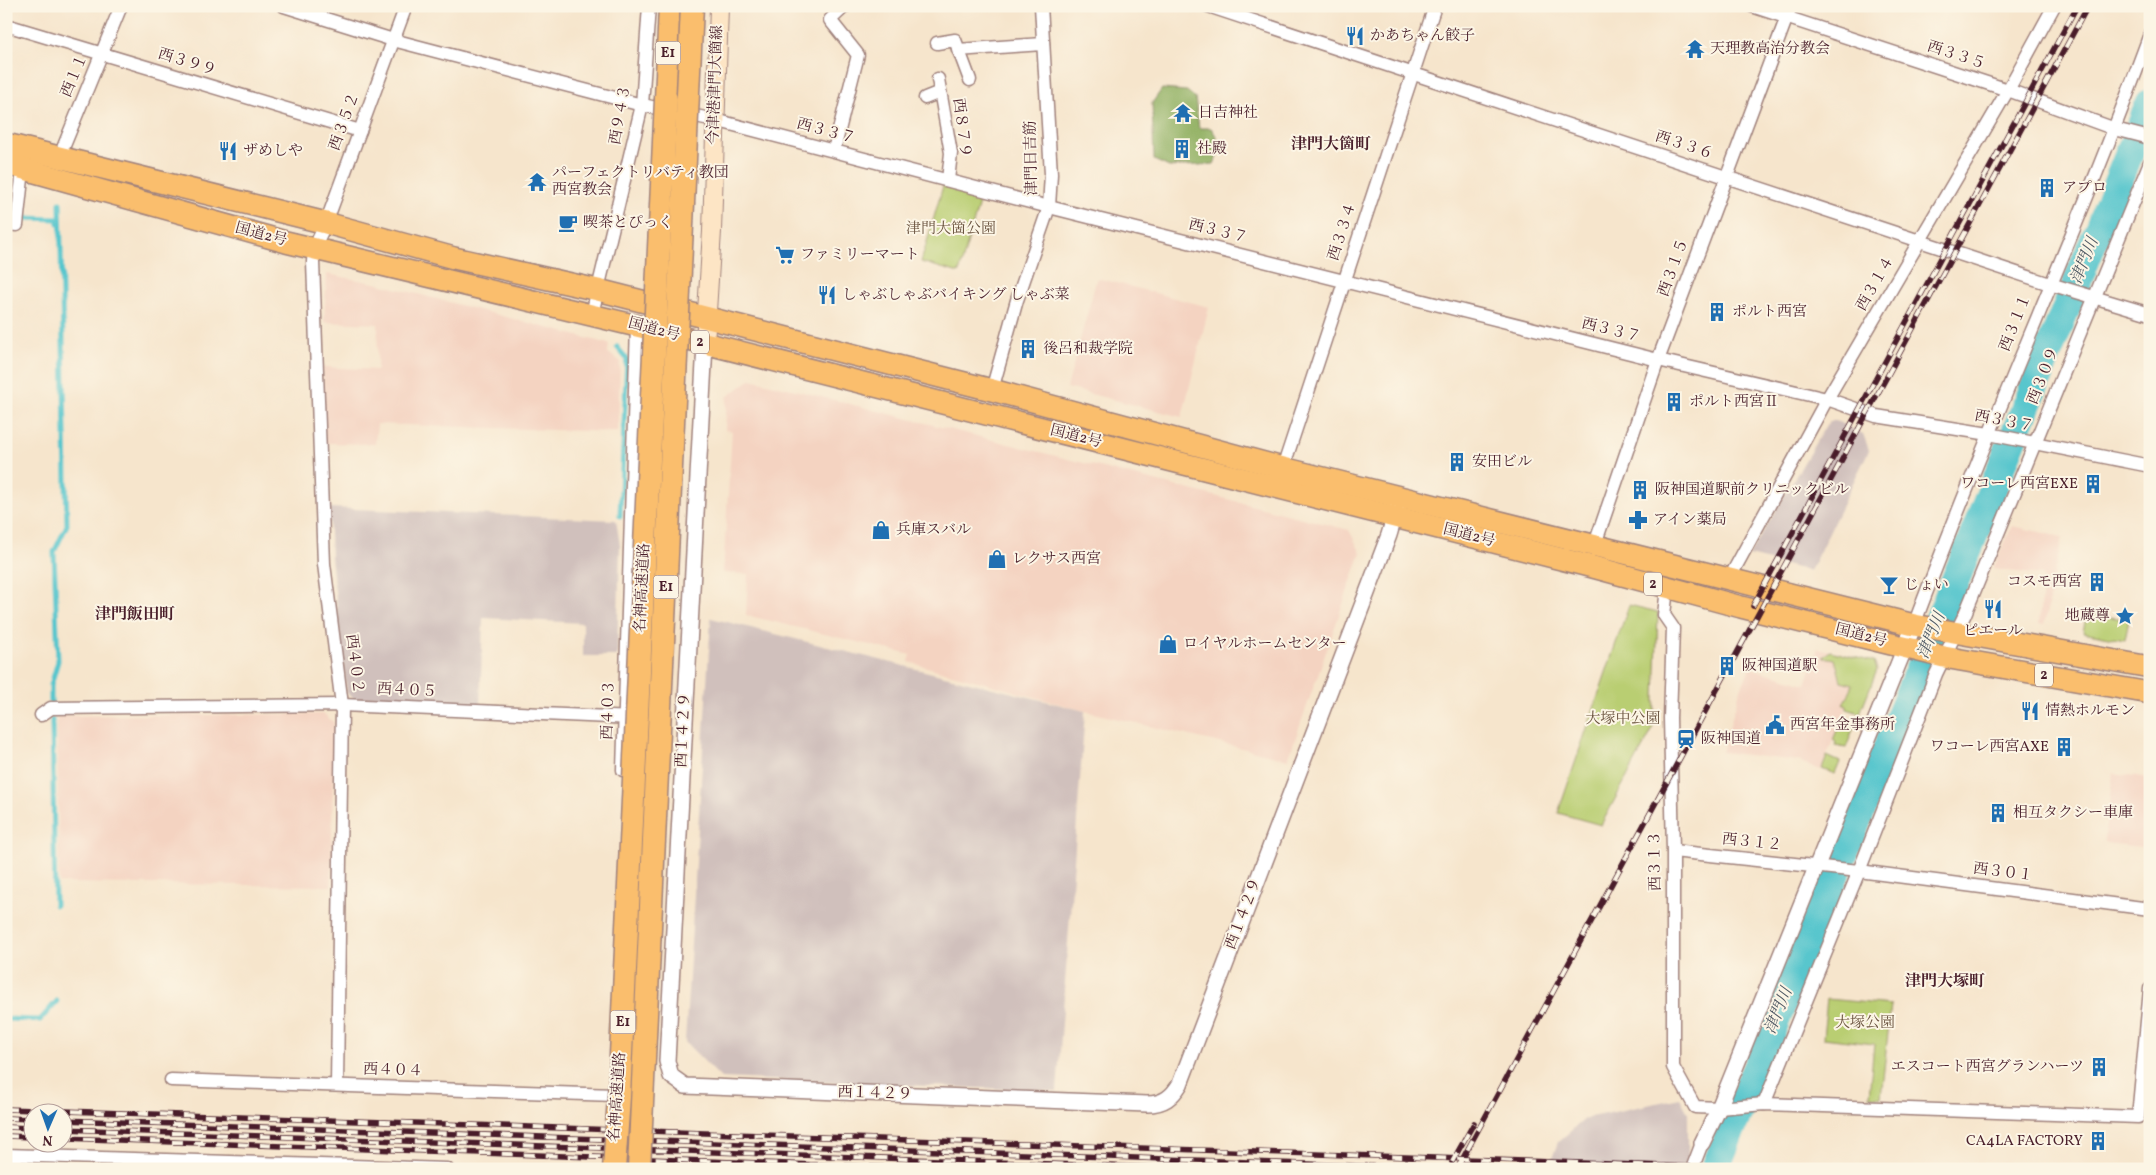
<svg xmlns="http://www.w3.org/2000/svg" width="2156" height="1175" font-family="Vollkorn,'Noto Serif JP',serif">
  <style>
    .built { fill: #f4d3c1 }
    .industrial { fill: #d0c0bc }
    .green { fill: #b9ce72; stroke: #82764e }
    .forest { fill: #92b164; stroke: #6e6848 }
    .lines { fill: none; stroke-linecap: round; stroke-linejoin: round }
    .stream { stroke: #59c6cd; stroke-width: 5 }
    .river { stroke: #59c6cd; stroke-width: 29 }
    .minor-casing { stroke: #a0827c; stroke-width: 15 }
    .tertiary-casing { stroke: #a0827c; stroke-width: 18 }
    .secondary-casing { stroke: #a0827c; stroke-width: 20 }
    .trunk-casing { stroke: #a0827c; stroke-width: 24 }
    .motorway-casing { stroke: #a0827c; stroke-width: 25 }
    .minor { stroke: #fff; stroke-width: 12 }
    .tertiary { stroke: #fff; stroke-width: 15 }
    .secondary { stroke: #fde5c5; stroke-width: 18 }
    .trunk { stroke: #fabe6d; stroke-width: 21 }
    .motorway { stroke: #fabe6d; stroke-width: 22 }
    .rail-casing { stroke: #4a1f2b; stroke-width: 5.5 }
    .rail { stroke: #fcf5e5; stroke-width: 4; stroke-dasharray: 11; stroke-linecap: butt }
    .motorway-bridge-casing { stroke: #a0827c; stroke-width: 25; stroke-linecap: butt }
    .motorway-bridge { stroke: #fabe6d; stroke-width: 22 }
    .labels { text-anchor: middle; dominant-baseline: central; stroke-width: 4; stroke-linejoin: round; paint-order: stroke }
    .shield { fill: #fcf5e5; stroke: #7f5f63; stroke-width: 1 }
    .shield-label { font-size: 14px; font-weight: bold; fill: #4a1f2b }
    .poi-label { font-size: 15px; fill: #4a1f2b; stroke: #fcf5e5; text-anchor: start }
    .street-label { font-size: 15px; fill: #4a1f2b; stroke: #fcf5e5 }
    .park-label { font-size: 15px; fill: #6b5440; stroke: #fcf5e5 }
    .neighbourhood-label { font-size: 16px; font-weight: bold; fill: #4a1f2b; stroke: #fcf5e5 }
    .water-label { font-size: 16px; font-style: italic; fill: #4f5964; stroke: #fcf5e5 }
  </style>
  <rect width="100%" height="100%" fill="#fcf5e5"/>
  <filter id="ink" filterUnits="userSpaceOnUse"><feTurbulence type="fractalNoise" baseFrequency=".02" numOctaves="2"/><feDisplacementMap in="SourceGraphic" scale="10" xChannelSelector="R" yChannelSelector="G"/><feConvolveMatrix kernelMatrix="1 2 1 2 8 2 1 2 1" color-interpolation-filters="sRGB"/></filter>
  <filter id="wash" filterUnits="userSpaceOnUse"><feTurbulence type="fractalNoise" baseFrequency=".0096" numOctaves="4" result="noise"/><feDisplacementMap in="SourceGraphic" scale="20" xChannelSelector="R" yChannelSelector="G"/><feGaussianBlur stdDeviation="1.12" result="paint"/><feColorMatrix in="noise" values="0 0 0 0 0 0 0 0 0 0 0 0 0 0 0 0 0 1.4 0 .05"/><feComposite in="paint" operator="in"/></filter>
  <g filter="url(#wash)">
    <rect width="100%" height="100%" fill="#f6e5cc"/>
    <g class="built">
      <path d="M327,274L379,284L609,344L608,353L620,361L618,432L377,424L375,444L325,443L323,367L377,370L378,324L324,322Z"/>
      <path d="M1097,278L1209,307L1182,417L1067,388Z"/>
      <path d="M751,379L1349,530L1361,553L1288,759L1085,711L909,662L911,655L746,615L748,574L723,573L732,431L725,430L727,397Z"/>
      <path d="M2012,526L2062,537L2044,625L2039,624L2043,575L1993,569Z"/>
      <path d="M1818,648L1830,651L1825,654L1835,659L1853,683L1844,704L1847,706L1821,770L1798,761L1722,752L1739,694L1750,668L1806,684Z"/>
      <path d="M324,714L334,723L331,886L59,883L57,716Z"/>
      <path d="M2113,773L2150,778V848L2106,843L2104,840Z"/>
    </g>
    <g class="industrial">
      <path d="M1831,421H1836L1863,434L1869,450L1810,571L1749,556L1826,425Z"/>
      <path d="M329,508L616,520L620,545L617,656H583V623L483,618L480,705L356,700L347,693L331,557Z"/>
      <path d="M711,618L1085,711L1057,1091L721,1078L685,1042Z"/>
      <path d="M1680,1098L1688,1113V1156L1682,1169H1548L1558,1142L1586,1118Z"/>
    </g>
    <g class="green">
      <path d="M943,186L981,196L959,273L921,262Z"/>
      <path d="M1629,605L1658,612L1654,727L1601,825L1558,813Z"/>
      <path d="M2087,613L2129,620L2125,640L2083,632Z"/>
      <path d="M1830,651L1874,662L1877,670L1860,713L1847,709V706L1844,705L1853,684L1841,681L1835,659L1823,657Z"/>
      <path d="M1840,723L1854,727L1846,748L1835,746L1836,742L1833,740Z"/>
      <path d="M1827,756L1840,762L1835,774L1822,769Z"/>
      <path d="M1827,999L1891,1005L1881,1097L1869,1096L1874,1044L1823,1038Z"/>
    </g>
    <path class="forest" d="M1162,89L1187,91L1195,98L1199,128H1211C1220,139 1220,152 1214,164L1169,167L1154,160L1152,103Z"/>
    <g class="lines">
      <g class="stream">
        <path d="M6,217H7"/>
        <path d="M25,218L58,219V223"/>
        <path d="M617,347L627,359L620,516"/>
        <path d="M51,701V685L58,661L54,552L67,525L60,203"/>
        <path d="M52,720L55,905"/>
        <path d="M6,1019L40,1020L57,1001"/>
      </g>
      <path class="river" d="M1715,1169L2150,103"/>
    </g>
  </g>
  <g filter="url(#ink)">
    <g class="lines">
      <g class="minor-casing">
        <g id="minor">
          <path d="M284,6L393,40L642,105L715,120L1049,207L1658,360L1827,399L1876,416L1989,434L2150,466"/>
          <path d="M1208,6L2050,284L2150,314"/>
          <path d="M1752,6L2008,90L2115,129L2150,138"/>
          <path d="M6,25L360,131"/>
          <path d="M937,43L955,40L970,80"/>
          <path d="M958,50L1043,44"/>
          <path d="M938,79L951,153L948,180"/>
          <path d="M925,98L940,92"/>
          <path d="M834,150L858,55L830,20L845,6"/>
          <path d="M59,158L121,6"/>
          <path d="M6,224L17,225L23,169"/>
          <path d="M592,314L642,105L649,6"/>
          <path d="M992,390L1017,300L1049,207L1051,174L1041,6"/>
          <path d="M1283,468L1435,6"/>
          <path d="M1595,544L1658,360L1791,6"/>
          <path d="M1729,579L1827,399L2008,90L2054,6"/>
          <path d="M1667,588L1664,615L1673,628L1670,718L1673,851V1067L1695,1107L1719,1108L1764,1104L2138,1117L2150,989"/>
          <path d="M1914,625C1988,426 2077,233 2150,34"/>
          <path d="M41,715L51,708L342,705L633,718"/>
          <path d="M623,770L637,326"/>
          <path d="M1673,851L1859,871L2150,909"/>
          <path d="M171,1080L615,1095V1085"/>
          <path d="M337,1085L342,705L324,564L313,262L314,248L326,223L406,6"/>
          <path d="M1764,1104L1859,871L1936,674L1965,614L2150,162"/>
          <path d="M6,1155L447,1169"/>
          <path d="M1692,1169L1702,1143"/>
        </g>
      </g>
      <g class="tertiary-casing">
        <g id="tertiary">
          <path d="M705,344L667,1061L671,1076L685,1086L1147,1104C1164,1104 1172,1097 1180,1084L1389,535L1397,508"/>
          <path d="M1702,1143L1719,1108L1914,625"/>
        </g>
      </g>
      <g class="secondary-casing">
        <path id="secondary" d="M705,344L712,231L719,6"/>
      </g>
      <g class="trunk-casing">
        <g id="trunk">
          <path d="M6,144L326,223L454,258L598,290L992,390L1283,468L1914,625L2150,667"/>
          <path d="M6,164L286,242L637,326L1593,567L1741,607L1944,657L2150,693"/>
        </g>
      </g>
      <g class="motorway-casing">
        <path id="motorway" d="M666,99L670,6"/>
      </g>
      <use href="#minor" class="minor"/>
      <use href="#tertiary" class="tertiary"/>
      <use href="#secondary" class="secondary"/>
      <use href="#trunk" class="trunk"/>
      <use href="#motorway" class="motorway"/>
      <g class="rail-casing">
        <g id="rail">
          <path d="M1753,606L2077,6"/>
          <path d="M6,1109L1755,1169"/>
          <path d="M6,1118L32,1119"/>
          <path d="M62,1120L1447,1169"/>
          <path d="M6,1127L32,1128"/>
          <path d="M62,1129L1191,1169"/>
          <path d="M6,1136L32,1137"/>
          <path d="M62,1138L927,1169"/>
          <path d="M1452,1162L1474,1123"/>
          <path d="M1457,1169L2088,6"/>
        </g>
      </g>
      <use href="#rail" class="rail"/>
      <g class="motorway-bridge-casing">
        <g id="motorway-bridge">
          <path d="M614,1169L619,1097L666,99"/>
          <path d="M639,1169L692,6"/>
        </g>
      </g>
      <use href="#motorway-bridge" class="motorway-bridge"/>
    </g>
  </g>
  <defs>
    <g id="restaurant-bare" transform="scale(1.5)"><path d="M-5-6h1v4h1v-4h1v4h1v-4h1v5L-1.5 .5V6h-2V.5L-5-1ZM5-6V6H3V1.5H1.5Q1.5-4 5-6Z" fill="#1f6fb2" stroke="#fcf5e5" stroke-width="2.5" paint-order="stroke"/></g>
    <g id="temple-bare" transform="scale(1.5)"><path d="M0-6L5-2H3V0L6.5 2.5H4V6H1.5V3h-3V6H-4V2.5H-6.5L-3 0V-2H-5Z" fill="#1f6fb2" stroke="#fcf5e5" stroke-width="2.5" paint-order="stroke"/></g>
    <g id="building-bare" transform="scale(1.5)"><path d="M-4-6H4V6H1V3H-1V6H-4ZM-2.5-4.3h1.7v1.8h-1.7ZM.8-4.3h1.7v1.8H.8ZM-2.5-1h1.7V.8h-1.7ZM.8-1h1.7V.8H.8Z" fill="#1f6fb2" stroke="#fcf5e5" stroke-width="2.5" paint-order="stroke"/></g>
    <g id="cafe-bare" transform="scale(1.5)"><path d="M-5.5-4.5H6V0H3Q3 3.5 0 3.5H-2.5Q-5.5 3.5-5.5 0ZM3-3.2v2h1.7v-2ZM-6 4.5H4V6H-6Z" fill="#1f6fb2" stroke="#fcf5e5" stroke-width="2.5" paint-order="stroke"/></g>
    <g id="supermarket-bare" transform="scale(1.5)"><path d="M-6-5.5h2.5l.6 2H6L4.5 2H-2.5L-4.4-4H-6ZM-1.5 3.2a1.3 1.3 0 1 0 .1 0ZM3 3.2a1.3 1.3 0 1 0 .1 0Z" fill="#1f6fb2" stroke="#fcf5e5" stroke-width="2.5" paint-order="stroke"/></g>
    <g id="pharmacy-bare" transform="scale(1.5)"><path d="M-2-6h4v4h4v4h-4v4h-4v-4h-4v-4h4Z" fill="#1f6fb2" stroke="#fcf5e5" stroke-width="2.5" paint-order="stroke"/></g>
    <g id="shop-bare" transform="scale(1.5)"><path d="M-5-2.5h2.3a2.7 3.5 0 0 1 5.4 0H5L5.5 6h-11ZM-1.5-2.5h3a1.5 2.3 0 0 0-3 0Z" fill="#1f6fb2" stroke="#fcf5e5" stroke-width="2.5" paint-order="stroke"/></g>
    <g id="bar-bare" transform="scale(1.5)"><path d="M-6-5H6L.8 .8V4.5H3.5V6h-7V4.5H-.8V.8Z" fill="#1f6fb2" stroke="#fcf5e5" stroke-width="2.5" paint-order="stroke"/></g>
    <g id="sight-bare" transform="scale(1.5)"><path d="M0-6L1.8-2.2L6-1.7L2.9 1.2L3.7 5.4L0 3.3L-3.7 5.4L-2.9 1.2L-6-1.7L-1.8-2.2Z" fill="#1f6fb2" stroke="#fcf5e5" stroke-width="2.5" paint-order="stroke"/></g>
    <g id="civic-bare" transform="scale(1.5)"><path d="M-.6-6.5H3V-4.5H.6V-3L4-1V1h2V6H-6V1h2V-1L-.6-3ZM-1.2 2.5V6h2.4V2.5Z" fill="#1f6fb2" stroke="#fcf5e5" stroke-width="2.5" paint-order="stroke"/></g>
    <g id="station-bare" transform="scale(1.5)"><path d="M-3-6H3Q5-6 5-4V2Q5 4 3 4L4.5 6H3L1.5 4h-3L-3 6H-4.5L-3 4Q-5 4-5 2V-4Q-5-6-3-6ZM-3.5-4v3h7v-3ZM-3.5 1v1.5H-2V1ZM2 1v1.5H3.5V1Z" fill="#1f6fb2" stroke="#fcf5e5" stroke-width="2.5" paint-order="stroke"/></g>
  </defs>
  <g fill-rule="evenodd">
    <use href="#restaurant-bare" x="1355" y="36"/>
    <use href="#temple-bare" x="1695" y="49"/>
    <use href="#temple-bare" x="1183" y="113"/>
    <use href="#building-bare" x="1182" y="149"/>
    <use href="#restaurant-bare" x="228" y="151"/>
    <use href="#temple-bare" x="537" y="182"/>
    <use href="#building-bare" x="2047" y="188"/>
    <use href="#cafe-bare" x="568" y="223"/>
    <use href="#supermarket-bare" x="785" y="255"/>
    <use href="#restaurant-bare" x="827" y="295"/>
    <use href="#building-bare" x="1717" y="312"/>
    <use href="#building-bare" x="1028" y="349"/>
    <use href="#building-bare" x="1674" y="402"/>
    <use href="#building-bare" x="1457" y="462"/>
    <use href="#building-bare" x="2093" y="484"/>
    <use href="#building-bare" x="1640" y="490"/>
    <use href="#pharmacy-bare" x="1638" y="520"/>
    <use href="#shop-bare" x="881" y="530"/>
    <use href="#shop-bare" x="997" y="559"/>
    <use href="#building-bare" x="2097" y="582"/>
    <use href="#bar-bare" x="1889" y="585"/>
    <use href="#restaurant-bare" x="1993" y="609"/>
    <use href="#sight-bare" x="2125" y="616"/>
    <use href="#shop-bare" x="1168" y="644"/>
    <use href="#building-bare" x="1727" y="666"/>
    <use href="#restaurant-bare" x="2030" y="711"/>
    <use href="#civic-bare" x="1775" y="725"/>
    <use href="#station-bare" x="1686" y="739"/>
    <use href="#building-bare" x="2064" y="747"/>
    <use href="#building-bare" x="1998" y="813"/>
    <use href="#building-bare" x="2099" y="1067"/>
    <use href="#building-bare" x="2098" y="1141"/>
  </g>
  <g class="labels">
    <g class="shield">
      <rect x="655.5" y="41.5" width="25" height="23" rx="4"/>
      <rect x="691" y="330.5" width="18" height="23" rx="4"/>
      <rect x="1644" y="572.5" width="18" height="23" rx="4"/>
      <rect x="653.5" y="575.5" width="25" height="23" rx="4"/>
      <rect x="2035" y="663.5" width="18" height="23" rx="4"/>
      <rect x="610.5" y="1010.5" width="25" height="23" rx="4"/>
    </g>
    <g class="shield-label">
      <text x="668" y="53">E1</text>
      <text x="700" y="342">2</text>
      <text x="1653" y="584">2</text>
      <text x="666" y="587">E1</text>
      <text x="2044" y="675">2</text>
      <text x="623" y="1022">E1</text>
    </g>
    <g class="poi-label">
      <text x="1370" y="36">かあちゃん餃子</text>
      <text x="1710" y="49">天理教高治分教会</text>
      <text x="1198" y="113">日吉神社</text>
      <text x="1197" y="149">社殿</text>
      <text x="243" y="151">ザめしや</text>
      <text x="552" y="173">パーフェクトリバティ教団<tspan x="552" dy="17">西宮教会</tspan></text>
      <text x="2062" y="188">アプロ</text>
      <text x="583" y="223">喫茶とぴっく</text>
      <text x="800" y="255">ファミリーマート</text>
      <text x="842" y="295">しゃぶしゃぶバイキング しゃぶ菜</text>
      <text x="1732" y="312">ポルト西宮</text>
      <text x="1043" y="349">後呂和裁学院</text>
      <text x="1689" y="402">ポルト西宮Ⅱ</text>
      <text x="1472" y="462">安田ビル</text>
      <text x="2078" y="484" text-anchor="end">ワコーレ西宮EXE</text>
      <text x="1655" y="490">阪神国道駅前クリニックビル</text>
      <text x="1653" y="520">アイン薬局</text>
      <text x="896" y="530">兵庫スバル</text>
      <text x="1012" y="559">レクサス西宮</text>
      <text x="2082" y="582" text-anchor="end">コスモ西宮</text>
      <text x="1904" y="585">じょい</text>
      <text x="2110" y="616" text-anchor="end">地蔵尊</text>
      <text x="1993" y="631" text-anchor="middle">ピエール</text>
      <text x="1183" y="644">ロイヤルホームセンター</text>
      <text x="1742" y="666">阪神国道駅</text>
      <text x="2045" y="711">情熱ホルモン</text>
      <text x="1790" y="725">西宮年金事務所</text>
      <text x="1701" y="739">阪神国道</text>
      <text x="2049" y="747" text-anchor="end">ワコーレ西宮AXE</text>
      <text x="2013" y="813">相互タクシー車庫</text>
      <text x="2084" y="1067" text-anchor="end">エスコート西宮グランハーツ</text>
      <text x="2083" y="1141" text-anchor="end">CA4LA FACTORY</text>
    </g>
    <g class="street-label">
      <text transform="translate(1956 56) rotate(18)">西３３５</text>
      <text transform="translate(187 63) rotate(17)">西３９９</text>
      <text transform="translate(75 76) rotate(-67)">西１１</text>
      <text transform="translate(716 85) rotate(-88)">今津港津門大箇線</text>
      <text transform="translate(621 115) rotate(-80)">西９４３</text>
      <text transform="translate(345 122) rotate(-70)">西３５２</text>
      <text transform="translate(961 128) rotate(83)">西８７９</text>
      <text transform="translate(826 132) rotate(15)">西３３７</text>
      <text transform="translate(1684 146) rotate(18)">西３３６</text>
      <text transform="translate(1032 158) rotate(-91)">津門日吉筋</text>
      <text transform="translate(1218 232) rotate(14)">西３３７</text>
      <text transform="translate(1343 232) rotate(-72)">西３３４</text>
      <text transform="translate(261 235) rotate(15)">国道2号</text>
      <text transform="translate(1674 268) rotate(-70)">西３１５</text>
      <text transform="translate(1876 284) rotate(-60)">西３１４</text>
      <text transform="translate(2016 323) rotate(-68)">西３１１</text>
      <text transform="translate(654 330) rotate(15)">国道2号</text>
      <text transform="translate(1611 331) rotate(14)">西３３７</text>
      <text transform="translate(2044 376) rotate(-68)">西３０９</text>
      <text transform="translate(2004 422) rotate(11)">西３３７</text>
      <text transform="translate(1076 437) rotate(14)">国道2号</text>
      <text transform="translate(1469 536) rotate(14)">国道2号</text>
      <text transform="translate(643 588) rotate(-87)">名神高速道路</text>
      <text transform="translate(1861 636) rotate(14)">国道2号</text>
      <text transform="translate(354 664) rotate(83)">西４０２</text>
      <text transform="translate(407 691) rotate(3)">西４０５</text>
      <text transform="translate(609 710) rotate(-88)">西４０３</text>
      <text transform="translate(684 730) rotate(-87)">西１４２９</text>
      <text transform="translate(1752 843) rotate(6)">西３１２</text>
      <text transform="translate(1656 861) rotate(-91)">西３１３</text>
      <text transform="translate(2003 873) rotate(7)">西３０１</text>
      <text transform="translate(1244 914) rotate(-69)">西１４２９</text>
      <text transform="translate(393 1071) rotate(2)">西４０４</text>
      <text transform="translate(875 1094) rotate(2)">西１４２９</text>
      <text transform="translate(618 1097) rotate(-86)">名神高速道路</text>
    </g>
    <g class="park-label">
      <text x="951" y="229">津門大箇公園</text>
      <text x="1623" y="719">大塚中公園</text>
      <text x="1865" y="1023">大塚公園</text>
    </g>
    <g class="neighbourhood-label">
      <text x="1331" y="145">津門大箇町</text>
      <text x="135" y="615">津門飯田町</text>
      <text x="1945" y="982">津門大塚町</text>
    </g>
    <g class="water-label">
      <text transform="translate(2085 261) rotate(-68)">津門川</text>
      <text transform="translate(1932 636) rotate(-68)">津門川</text>
      <text transform="translate(1779 1011) rotate(-68)">津門川</text>
    </g>
  </g>
  <rect width="2156" height="1175" fill="none" stroke="#fcf5e5" stroke-width="25"/>
  <g transform="translate(48 1128) rotate(182)"><circle r="24" fill="#fcf5e5" stroke="#b59f9b"/>
  <path d="M0-4L9 19L0 12L-9 19Z" fill="#1f6fb2"/>
  <text y="-8" font-size="14" font-weight="bold" text-anchor="middle" fill="#4a1f2b">N</text>
  </g>
</svg>
